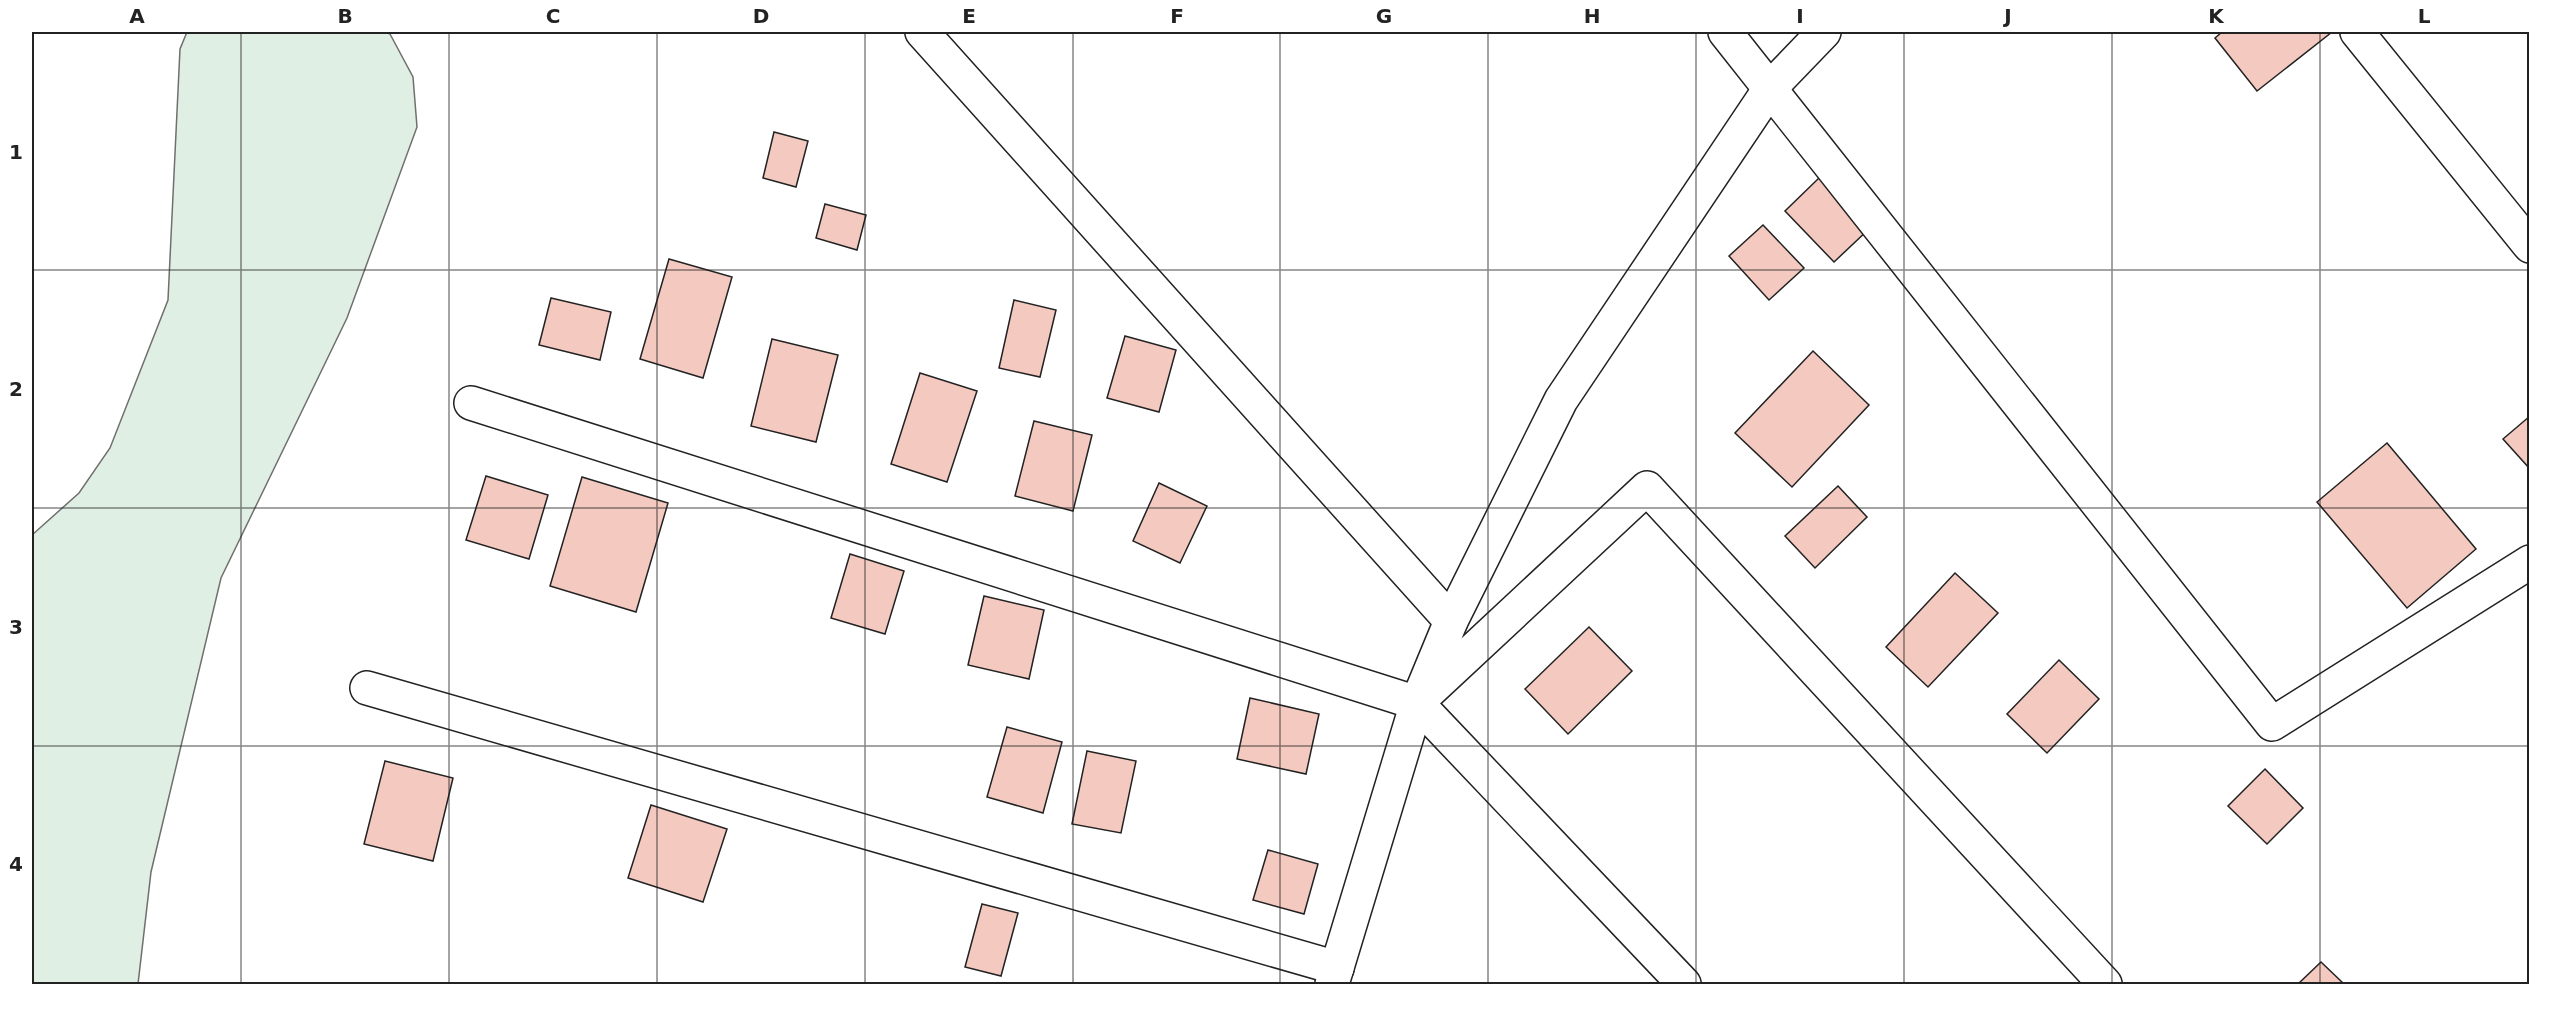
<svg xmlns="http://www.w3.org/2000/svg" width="2561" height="1016" font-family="'DejaVu Sans',sans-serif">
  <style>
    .green { fill: #e0efe3; stroke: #6f6f6f; stroke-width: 1.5 }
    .building { fill: #f3c9c0; stroke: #222; stroke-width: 1.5 }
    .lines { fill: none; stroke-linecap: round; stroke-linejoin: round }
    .minor-casing { stroke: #222; stroke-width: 36 }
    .minor { stroke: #fff; stroke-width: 33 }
    .grid { fill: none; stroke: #222; stroke-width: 1.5; stroke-opacity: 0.55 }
    .neatline { fill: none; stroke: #222; stroke-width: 2 }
    .grid-label { font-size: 20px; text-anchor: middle; font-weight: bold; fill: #222 }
  </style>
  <rect width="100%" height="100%" fill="#fff"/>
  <path class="green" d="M187,32H385L390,34L413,77L417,127L347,318L221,578L151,872L138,984H32V535L79,493L110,448L168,300L180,49Z"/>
  <g class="building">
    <path d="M2222,32H2332L2257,91L2215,38Z"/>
    <path d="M774,132L808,141L796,187L763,178Z"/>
    <path d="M1820,177L1870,228L1834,262L1785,211Z"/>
    <path d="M825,204L866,215L857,250L816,238Z"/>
    <path d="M1763,225L1804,268L1769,300L1729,256Z"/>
    <path d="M669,259L732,277L703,378L640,359Z"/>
    <path d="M551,298L611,312L600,360L539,345Z"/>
    <path d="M1014,300L1056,310L1040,377L999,368Z"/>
    <path d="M1125,336L1176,350L1159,412L1107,398Z"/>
    <path d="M772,339L838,355L816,442L751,426Z"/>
    <path d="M1813,351L1869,405L1792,487L1735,433Z"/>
    <path d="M920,373L977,391L947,482L891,464Z"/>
    <path d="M2530,416V469L2503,439Z"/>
    <path d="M1034,421L1092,435L1073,511L1015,496Z"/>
    <path d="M2387,443L2476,549L2407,608L2317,502Z"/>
    <path d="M486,476L548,495L529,559L466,540Z"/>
    <path d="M582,477L668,503L636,612L550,586Z"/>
    <path d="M1159,483L1207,506L1180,563L1133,541Z"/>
    <path d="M1838,486L1867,517L1815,568L1785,536Z"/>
    <path d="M850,554L904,571L885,634L831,618Z"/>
    <path d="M1955,573L1998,613L1928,687L1886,647Z"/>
    <path d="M984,596L1044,610L1029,679L968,665Z"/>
    <path d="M1589,627L1632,671L1568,734L1525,689Z"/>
    <path d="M2059,660L2099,699L2047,753L2007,714Z"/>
    <path d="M1250,698L1319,714L1306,774L1237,759Z"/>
    <path d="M1007,727L1062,742L1043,813L987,797Z"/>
    <path d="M1087,751L1136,761L1121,833L1072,824Z"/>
    <path d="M385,761L453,778L433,861L364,844Z"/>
    <path d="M2265,769L2303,808L2267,844L2228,806Z"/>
    <path d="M651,805L727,829L703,902L628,878Z"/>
    <path d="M1268,850L1318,864L1304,914L1253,900Z"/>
    <path d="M982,904L1018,913L1001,976L965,967Z"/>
    <path d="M2321,962L2344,984H2298Z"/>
  </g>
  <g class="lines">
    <g class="minor-casing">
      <g id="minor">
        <path d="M922,32L1451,621"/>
        <path d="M1725,32L2272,724L2530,562"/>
        <path d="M2357,32L2530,246"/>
        <path d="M471,403L1417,703L1684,984"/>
        <path d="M367,688L1337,968"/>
        <path d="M1425,695L1647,488L2105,984"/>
        <path d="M1332,984L1417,703L1451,621L1561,400L1771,87L1824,32"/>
      </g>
    </g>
    <use href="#minor" class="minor"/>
  </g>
  <path class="grid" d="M241,32V984M449,32V984M657,32V984M865,32V984M1073,32V984M1280,32V984M1488,32V984M1696,32V984M1904,32V984M2112,32V984M2320,32V984M32,270H2530M32,508H2530M32,746H2530"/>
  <rect width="2561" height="1016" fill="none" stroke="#ffffff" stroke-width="66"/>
  <rect x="33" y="33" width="2495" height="950" class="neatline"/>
  <g class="grid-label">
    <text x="137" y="23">A</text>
    <text x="345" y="23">B</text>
    <text x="553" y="23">C</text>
    <text x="761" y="23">D</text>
    <text x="969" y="23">E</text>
    <text x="1177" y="23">F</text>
    <text x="1384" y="23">G</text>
    <text x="1592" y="23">H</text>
    <text x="1800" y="23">I</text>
    <text x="2008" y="23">J</text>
    <text x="2216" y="23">K</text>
    <text x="2424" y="23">L</text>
    <text x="16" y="159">1</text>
    <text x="16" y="396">2</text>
    <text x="16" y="634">3</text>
    <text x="16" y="871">4</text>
  </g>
</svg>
